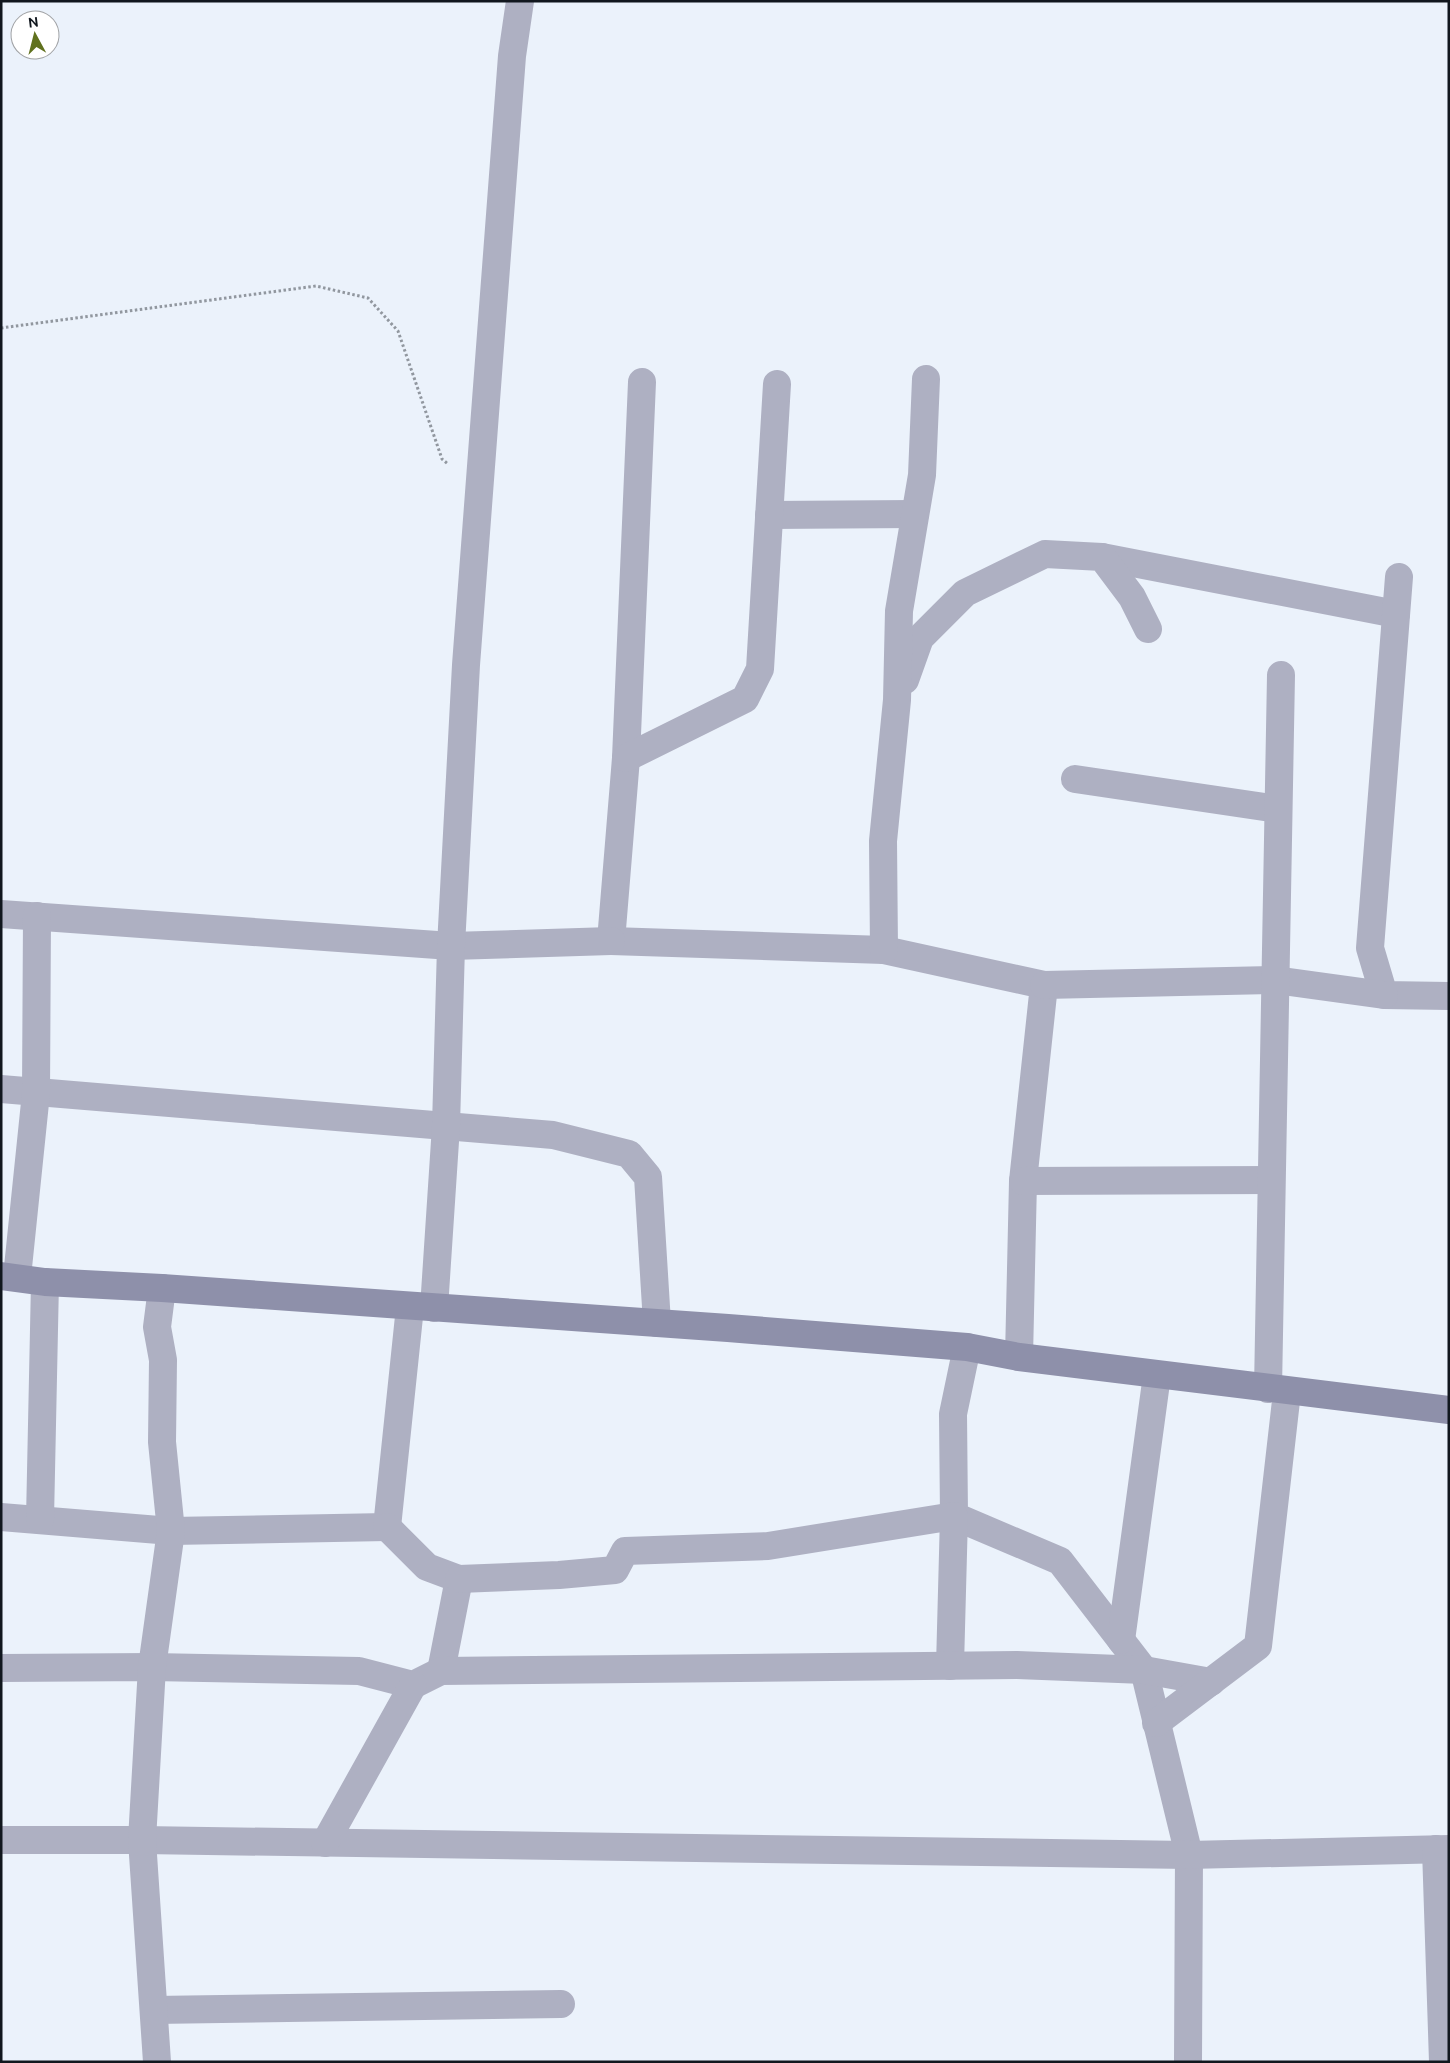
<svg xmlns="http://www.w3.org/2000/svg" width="1450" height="2063" font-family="Ubuntu,sans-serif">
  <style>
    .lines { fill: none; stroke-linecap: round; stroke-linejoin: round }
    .path { stroke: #91979f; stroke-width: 3; stroke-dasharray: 2.5 2.5; stroke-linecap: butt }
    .street { stroke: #aeb0c2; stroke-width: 28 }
    .secondary { stroke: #8e90aa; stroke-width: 28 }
  </style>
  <rect width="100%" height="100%" fill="#ebf2fb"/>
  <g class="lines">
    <path class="path" d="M1,328L316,286L368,298L398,331L442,459L448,464"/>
    <g class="street">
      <path d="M642,382L626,758L611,941L884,950L1044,985L1023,1181L1019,1357"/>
      <path d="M769,515L915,514"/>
      <path d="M1102,557L1396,614"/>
      <path d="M1399,577L1370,948L1384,995L1449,996"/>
      <path d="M905,680L920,638L965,593L1045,554L1102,557L1132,597L1148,629"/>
      <path d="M626,758L745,699L760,669L777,384"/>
      <path d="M1075,779L1278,809"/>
      <path d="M1,914L451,946L611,941"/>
      <path d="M884,950L883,841L897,700L899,611L922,475L926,379"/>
      <path d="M1044,985L1275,980L1384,995"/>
      <path d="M1,1089L553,1135L629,1154L648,1177L657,1323"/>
      <path d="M1023,1181L1271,1180"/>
      <path d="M17,1277L36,1093L37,916"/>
      <path d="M434,1308L446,1126L451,946L466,665L512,56L520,1"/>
      <path d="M967,1347L953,1414L954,1516L1060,1561L1144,1670L1189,1855L1188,2062"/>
      <path d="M1268,1389L1281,675"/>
      <path d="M1,1517L171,1531L387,1527L410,1307"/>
      <path d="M40,1519L45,1282"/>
      <path d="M387,1527L427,1567L459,1579L441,1671"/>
      <path d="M459,1579L559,1575L615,1570L625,1551L768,1546L954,1516L950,1666"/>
      <path d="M1121,1640L1157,1375"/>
      <path d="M1,1668L152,1667L359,1671L413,1685L441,1671L1017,1665L1144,1670L1211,1682"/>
      <path d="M1156,1723L1258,1646L1287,1392"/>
      <path d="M1,1840H142L1189,1855L1449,1849"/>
      <path d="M325,1843L413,1685"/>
      <path d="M1436,1849L1443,2062"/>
      <path d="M154,2010L561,2004"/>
      <path d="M157,2062L142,1840L152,1667L171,1531L162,1442L163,1360L157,1327L162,1288"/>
    </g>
    <path class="secondary" d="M1,1276L45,1282L162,1288L728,1328L967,1347L1019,1357L1449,1410"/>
  </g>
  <rect width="1450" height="2063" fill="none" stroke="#11171e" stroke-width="5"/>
  <g transform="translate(35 35) rotate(353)"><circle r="24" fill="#ffffff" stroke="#a0a2a5"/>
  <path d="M0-4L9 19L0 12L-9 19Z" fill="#60711e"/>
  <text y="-8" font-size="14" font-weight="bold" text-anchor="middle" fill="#11171e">N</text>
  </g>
</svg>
